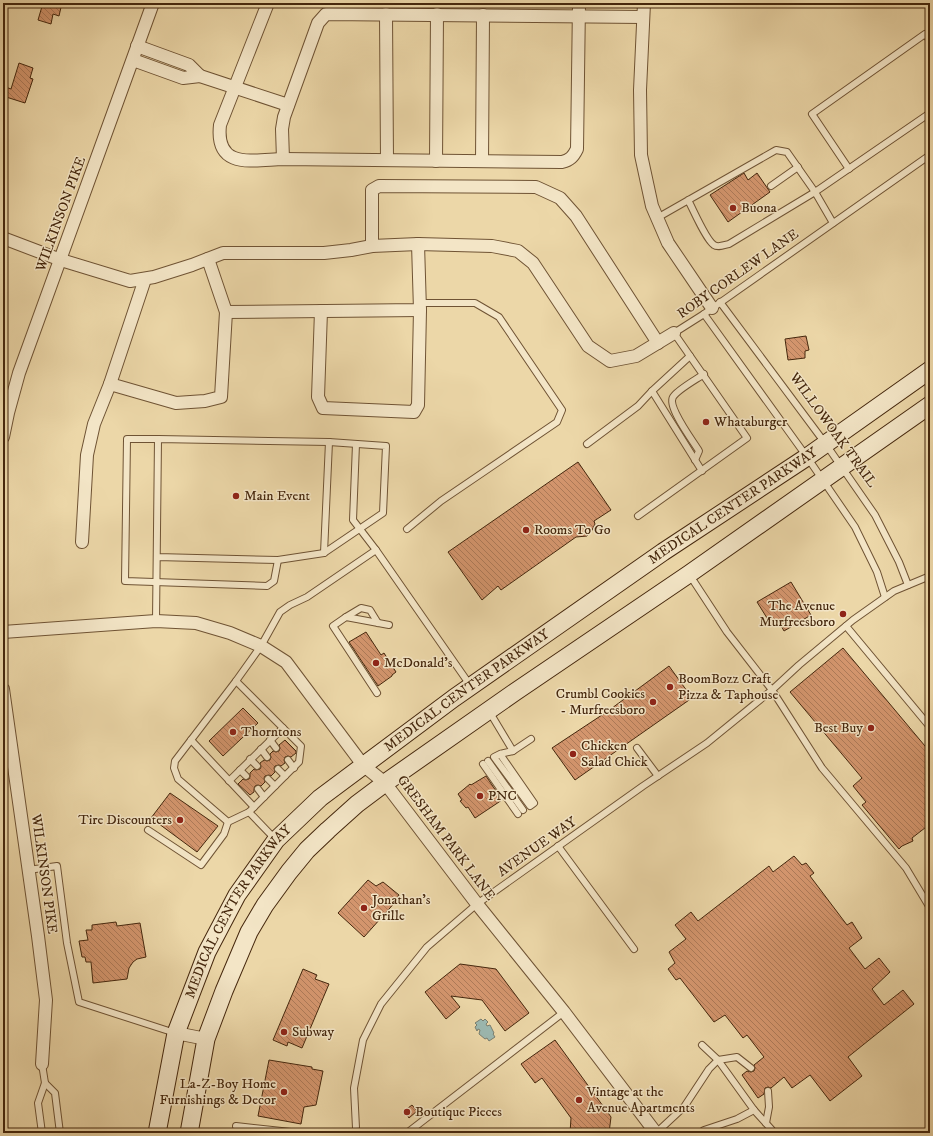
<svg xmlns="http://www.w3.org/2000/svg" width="933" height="1136" font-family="'IM FELL DW Pica',serif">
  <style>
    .water { fill: #9bb8b0; stroke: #797e6f }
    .building { fill: url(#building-back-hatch); stroke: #45270d }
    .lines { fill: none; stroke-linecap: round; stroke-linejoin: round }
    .lane-casing { stroke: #6f5334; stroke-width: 8 }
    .street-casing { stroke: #6f5334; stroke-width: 14 }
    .secondary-casing { stroke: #45270d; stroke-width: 19 }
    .lane { stroke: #f3e5c6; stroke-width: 6 }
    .street { stroke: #f3e5c6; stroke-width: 12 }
    .secondary { stroke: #f3e5c6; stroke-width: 17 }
    .poi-dot { fill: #8f2418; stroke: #f3e5c6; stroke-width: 1.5 }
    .labels { text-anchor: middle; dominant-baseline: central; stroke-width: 3; stroke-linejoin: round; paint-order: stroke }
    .poi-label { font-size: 14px; fill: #45270d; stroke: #f3e5c6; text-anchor: start }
    .street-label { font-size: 14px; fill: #45270d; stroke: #f3e5c6 }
  </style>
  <defs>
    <pattern id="building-back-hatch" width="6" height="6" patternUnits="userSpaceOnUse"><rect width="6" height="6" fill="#d3956d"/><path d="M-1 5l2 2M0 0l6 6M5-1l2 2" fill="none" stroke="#ad7a58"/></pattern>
  </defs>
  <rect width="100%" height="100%" fill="#ecd7a8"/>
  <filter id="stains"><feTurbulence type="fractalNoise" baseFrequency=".005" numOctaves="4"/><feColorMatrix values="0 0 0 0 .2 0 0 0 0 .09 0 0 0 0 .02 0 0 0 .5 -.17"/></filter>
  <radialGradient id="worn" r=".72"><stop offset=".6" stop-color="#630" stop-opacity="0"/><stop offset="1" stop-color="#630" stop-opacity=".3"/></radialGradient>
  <path class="water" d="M481,1019L483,1021L485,1019L488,1022L486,1024L487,1026L490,1025L494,1033L493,1034L495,1037L489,1041L487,1038L485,1039L479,1034L480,1030L478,1029L477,1031L475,1027L477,1025L475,1023Z"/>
  <g class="building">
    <path d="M43,3H62L59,16L53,14L51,24L38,20Z"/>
    <path d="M19,63L33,68L30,78L33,79L25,103L3,96V86L11,89Z"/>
    <path d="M744,173L748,180L757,173L770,192L728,222L710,195Z"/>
    <path d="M806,336L809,350L805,351V358L788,360L785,339Z"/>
    <path d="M578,462L611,510L594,521L595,524L591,532L587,536L576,537L501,590L498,586L482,600L448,552Z"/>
    <path d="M791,582L811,615L784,631L779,622L772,626L757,602Z"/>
    <path d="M366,632L381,655L384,653L396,672L392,675V676L378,686L349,642Z"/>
    <path d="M843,648L930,752V824L912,838L913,841L902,846L899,849L862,805L866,802L853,786L862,778L790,692Z"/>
    <path d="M669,666L692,698L575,780L552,748L608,711Z"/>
    <path d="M243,708L258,723L223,756L209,741Z"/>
    <path d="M285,740L296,751V753L291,757L288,756L285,757L284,760L285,763L281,766L279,765L275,766L274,768L275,772L271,776L269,775L265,776L264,778L265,782L261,786L258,785L255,786L254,789V792L250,795L238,784L243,779L245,780L249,779L250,777V773L254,769L256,770L260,769L261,767L260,763L264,760L267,761L270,760L271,757L270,754L273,751L276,752L279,751L280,748L279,745Z"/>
    <path d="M486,776L502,800L475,818L468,807L466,808L460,801L462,800L458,794L470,784L471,785Z"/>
    <path d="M170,793L218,826L197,852L151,818Z"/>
    <path d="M794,856L802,865L806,863L814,873L810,876L847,925L852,922L862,938L849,948L865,969L879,958L890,972L872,989L884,1005L903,990L914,1004L848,1057L862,1076L830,1101L810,1075L792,1088L784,1077L771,1088L768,1087L765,1088L764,1094L758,1098L742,1075L747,1071L751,1072L754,1071L755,1068L754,1065L764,1057L747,1035L743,1038L725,1015L714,1022L680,978L676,980L668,969L675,963L669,952L686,939L675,925L691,912L698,921L769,866L773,872Z"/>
    <path d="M368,880L376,886L383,882L399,895L397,898L398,899L364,937L338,913Z"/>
    <path d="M116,922L117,926L140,923L146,957L137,959L133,962L129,968L127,979L93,983L91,962H86L85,957H82L79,941L88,940L86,930H92V925Z"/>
    <path d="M460,964L496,969L529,1013L505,1031L482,1000L451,996L460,1007L446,1019L425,992Z"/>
    <path d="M303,969L317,975L315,979L329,984L302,1048L288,1042L287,1046L273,1040Z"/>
    <path d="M555,1040L611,1117L609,1133H570L571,1118L542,1078L535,1083L521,1064Z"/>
    <path d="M269,1060L312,1067V1069L323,1071L316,1105L304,1107L301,1124L258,1116Z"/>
    <path d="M412,1105L417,1111L409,1118L404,1111Z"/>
  </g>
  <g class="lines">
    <g class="lane-casing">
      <g id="lane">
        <path d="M849,169L812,114L925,34L930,41"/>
        <path d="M771,186L798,167"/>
        <path d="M657,218L776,150L787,152L815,192L729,244C724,245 718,248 714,245C706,240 693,209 688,200"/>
        <path d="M833,223L815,192L930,113"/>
        <path d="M720,302L825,443L875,515L899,562L908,585"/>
        <path d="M704,314L807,457L855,527L877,572L885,597"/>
        <path d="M652,391L702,471"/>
        <path d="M158,439H127L125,581L267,586L274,581L278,560"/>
        <path d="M356,444L353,520L376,550"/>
        <path d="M587,444L638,406L652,391L690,356L674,333L704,314L930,155"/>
        <path d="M695,460L699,451C693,441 667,407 673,397C677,390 697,379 704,374"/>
        <path d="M638,516L747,438L690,356"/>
        <path d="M407,529L441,501L557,422L562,410L499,317L475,303H419"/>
        <path d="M324,553L329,442"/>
        <path d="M689,574L727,632L772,690L822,768L906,868L930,908"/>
        <path d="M346,617L361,608L370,610L378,623"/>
        <path d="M156,621L158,439L329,442L386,446L383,513L324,553L278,560L157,557"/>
        <path d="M846,626L930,727"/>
        <path d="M236,681L175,761L174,768L178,779L228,822L249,812"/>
        <path d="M377,693L333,626L346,617L389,625"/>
        <path d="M489,711L513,751L500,754L494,757L530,806L534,803L500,754"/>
        <path d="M191,740L254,807"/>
        <path d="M270,740L276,748"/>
        <path d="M637,748L658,776"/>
        <path d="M261,749L267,757"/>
        <path d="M513,751L531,739"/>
        <path d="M250,759L257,766"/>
        <path d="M288,760L294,768"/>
        <path d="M488,761L523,810"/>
        <path d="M483,764L518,814"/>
        <path d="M278,769L285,776"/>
        <path d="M240,770L246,776"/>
        <path d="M268,779L275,786"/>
        <path d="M229,781L283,728"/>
        <path d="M258,789L264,797"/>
        <path d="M148,830L201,865L224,834L228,822"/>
        <path d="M275,839L249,812L299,762L301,746L236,681L261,646L280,612L290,605L307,597L376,550L470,685"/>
        <path d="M558,846L634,949"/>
        <path d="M28,870L57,866L67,943L79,1002L175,1033"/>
        <path d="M702,1045L718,1060L754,1110L772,1130"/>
        <path d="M42,1064L45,1083L38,1103L42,1133"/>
        <path d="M45,1083L55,1093L60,1133"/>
        <path d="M766,1123L769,1107L768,1091"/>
        <path d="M236,1126L300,1133"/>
        <path d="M357,1133L356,1128L354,1088L363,1040L381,1004L427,947L477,904L643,786L707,743L772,690L799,665L853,620L894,591L930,576"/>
        <path d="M407,1133L564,1012"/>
        <path d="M656,1133L684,1107L709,1069L718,1060L737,1057L751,1068"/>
        <path d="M700,1133L704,1130L737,1119L754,1110"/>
      </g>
    </g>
    <g class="street-casing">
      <g id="street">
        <path d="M268,3L220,125C215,170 253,160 283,159L562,162C570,160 573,157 577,149L579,3"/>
        <path d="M644,3L640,90L641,155L652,206L668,243L712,308"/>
        <path d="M386,14L387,160"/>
        <path d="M133,60L183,78L200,76L189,65L137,46"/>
        <path d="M200,76L288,105"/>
        <path d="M283,159L282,129L284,117L318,23L326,14L643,17"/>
        <path d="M436,161L437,14"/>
        <path d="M482,161L483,15"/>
        <path d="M3,238L61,260L130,281L154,277L192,265L223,253H324L351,250L372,246L418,244L492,246L518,251L533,263L588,346L610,361L636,356L674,333"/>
        <path d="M372,246V190L379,186L536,187L560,198L576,216L658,343"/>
        <path d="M208,259L226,312L420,310L418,244"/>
        <path d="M145,279L110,384L176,403L205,401L221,397L226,312"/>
        <path d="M321,311L318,397L323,408L414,412L418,405L420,310"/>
        <path d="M3,437L8,413L19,373L153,3"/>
        <path d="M82,542L87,455L94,424L110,384"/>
        <path d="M3,632L156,621L196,623L230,633L261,646L286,662L363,765L385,783L477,904L564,1012L656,1133"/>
        <path d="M3,689L38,936L46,1000L42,1064"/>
        <path d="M176,1033L206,1039"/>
      </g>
    </g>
    <g class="secondary-casing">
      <g id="secondary">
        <path id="s1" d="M157,1133L176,1033L207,952L237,895L276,840L320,798L454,698L663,552L807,457L930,370"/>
        <path d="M189,1133L206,1039L224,991L249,932L265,905L289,872L307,850L328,830L357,804L385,783L515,692L689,574L930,405"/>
      </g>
    </g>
    <use href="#lane" class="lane"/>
    <use href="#street" class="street"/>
    <use href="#secondary" class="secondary"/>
  </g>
  <g class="poi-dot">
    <circle cx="733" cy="208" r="4"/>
    <circle cx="706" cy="422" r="4"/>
    <circle cx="236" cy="496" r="4"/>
    <circle cx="526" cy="530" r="4"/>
    <circle cx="843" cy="614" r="4"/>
    <circle cx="376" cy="663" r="4"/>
    <circle cx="670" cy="687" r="4"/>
    <circle cx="653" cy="702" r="4"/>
    <circle cx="871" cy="728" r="4"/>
    <circle cx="233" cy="732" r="4"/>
    <circle cx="573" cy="754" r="4"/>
    <circle cx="480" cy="796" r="4"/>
    <circle cx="180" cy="820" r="4"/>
    <circle cx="364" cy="908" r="4"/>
    <circle cx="284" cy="1032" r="4"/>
    <circle cx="284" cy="1092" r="4"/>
    <circle cx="579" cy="1100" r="4"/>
    <circle cx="407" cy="1112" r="4"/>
  </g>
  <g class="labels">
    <g class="poi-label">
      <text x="741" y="208">Buona</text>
      <text x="714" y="422">Whataburger</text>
      <text x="244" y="496">Main Event</text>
      <text x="534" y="530">Rooms To Go</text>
      <text x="835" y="606" text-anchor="end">The Avenue<tspan x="835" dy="16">Murfreesboro</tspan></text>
      <text x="384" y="663">McDonald's</text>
      <text x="678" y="679">BoomBozz Craft<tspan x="678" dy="16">Pizza &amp; Taphouse</tspan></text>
      <text x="645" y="694" text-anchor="end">Crumbl Cookies<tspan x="645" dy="16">- Murfreesboro</tspan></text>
      <text x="863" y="728" text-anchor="end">Best Buy</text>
      <text x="241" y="732">Thorntons</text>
      <text x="581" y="746">Chicken<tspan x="581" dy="16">Salad Chick</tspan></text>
      <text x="488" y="796">PNC</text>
      <text x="172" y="820" text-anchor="end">Tire Discounters</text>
      <text x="372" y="900">Jonathan’s<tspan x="372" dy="16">Grille</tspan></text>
      <text x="292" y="1032">Subway</text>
      <text x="276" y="1084" text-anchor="end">La-Z-Boy Home<tspan x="276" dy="16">Furnishings &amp; Decor</tspan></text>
      <text x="587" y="1092">Vintage at the<tspan x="587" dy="16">Avenue Apartments</tspan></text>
      <text x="415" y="1112">Boutique Pieces</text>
    </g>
    <g class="street-label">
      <text transform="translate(61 214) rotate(-70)">WILKINSON PIKE</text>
      <text transform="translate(738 274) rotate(-35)">ROBY CORLEW LANE</text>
      <text transform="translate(833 430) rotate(54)">WILLOWOAK TRAIL</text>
      <text stroke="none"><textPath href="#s1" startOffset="887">MEDICAL CENTER PARKWAY</textPath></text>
      <text stroke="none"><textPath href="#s1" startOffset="563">MEDICAL CENTER PARKWAY</textPath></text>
      <text transform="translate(446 838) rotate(53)">GRESHAM PARK LANE</text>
      <text transform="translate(537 847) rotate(-35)">AVENUE WAY</text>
      <text transform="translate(44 874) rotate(82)">WILKINSON PIKE</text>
      <text stroke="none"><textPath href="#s1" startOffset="239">MEDICAL CENTER PARKWAY</textPath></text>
    </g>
  </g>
  <rect width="933" height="1136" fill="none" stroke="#ecd7a8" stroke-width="16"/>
  <rect x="4" y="4" width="925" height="1128" fill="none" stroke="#45270d" stroke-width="2"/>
  <rect x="8" y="8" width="917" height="1120" fill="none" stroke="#45270d"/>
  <rect width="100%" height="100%" filter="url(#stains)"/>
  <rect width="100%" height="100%" fill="url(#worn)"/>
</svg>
